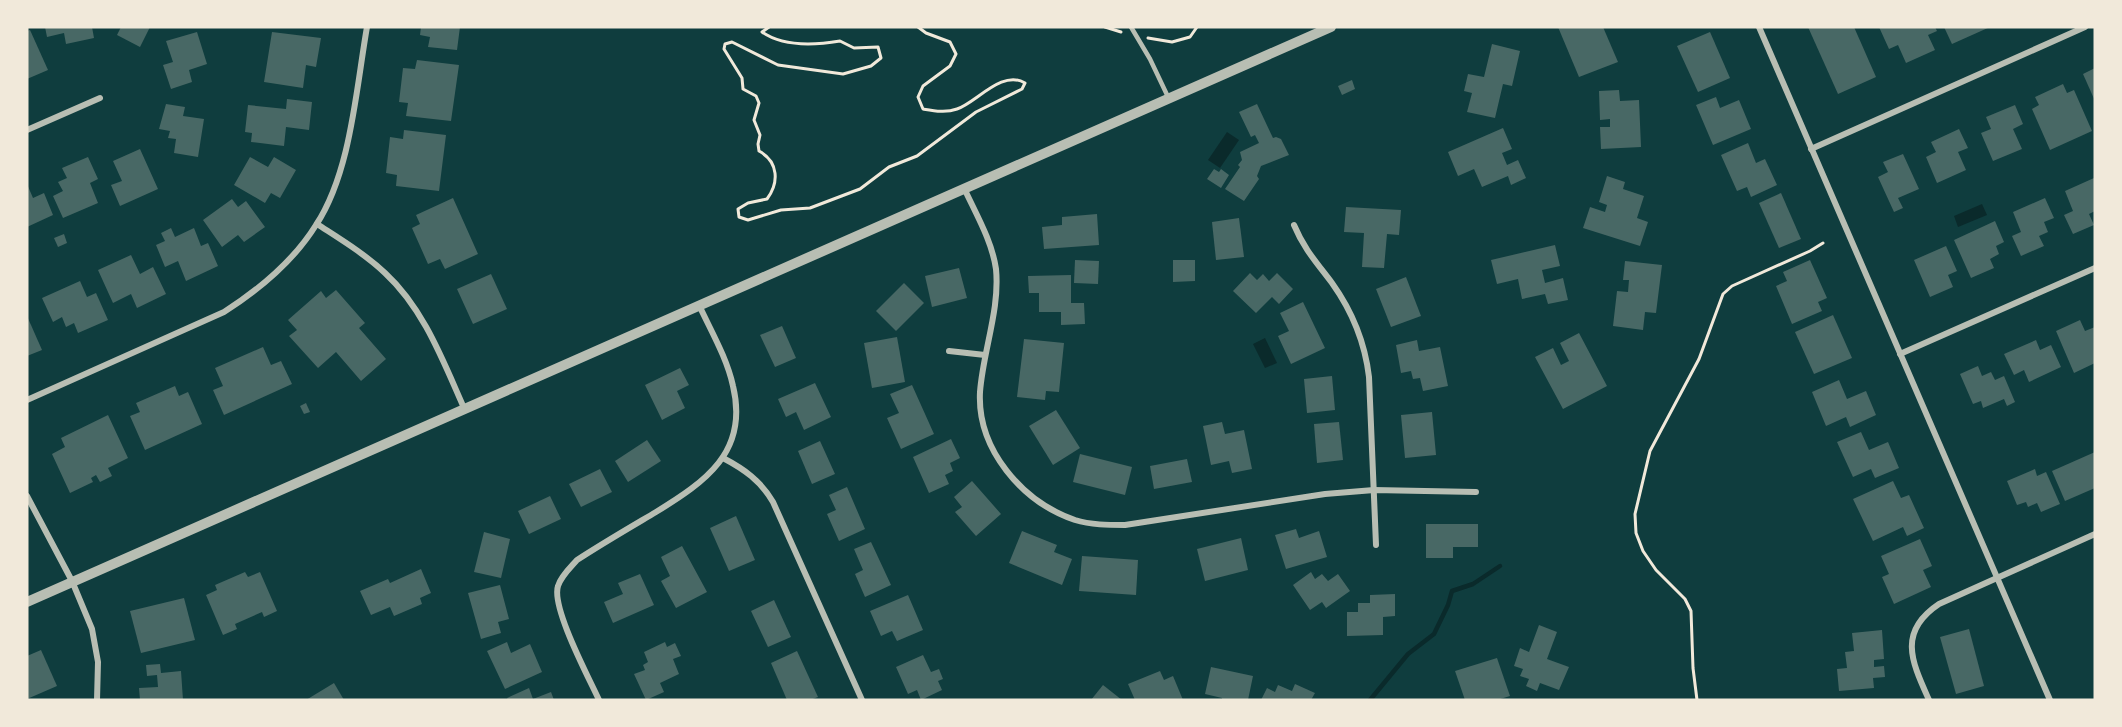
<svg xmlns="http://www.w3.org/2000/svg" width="2122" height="727" font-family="'PT Sans Narrow',sans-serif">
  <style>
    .water { fill: #0a2a2b }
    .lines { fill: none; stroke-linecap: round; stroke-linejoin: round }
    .stream { stroke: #0a2a2b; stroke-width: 4.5 }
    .building { fill: #486865 }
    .path { stroke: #f1e9da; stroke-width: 3 }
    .service { stroke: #b8beb3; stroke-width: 4.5 }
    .minor { stroke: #b8beb3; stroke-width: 6 }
    .tertiary { stroke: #b8beb3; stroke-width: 10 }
  </style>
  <rect width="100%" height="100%" fill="#0f3d3e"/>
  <g class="water">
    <path d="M1227,132L1239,140L1220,168L1208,160Z"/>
    <path d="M1982,204L1987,215L1958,227L1954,216Z"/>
    <path d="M1265,338L1277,363L1265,368L1253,344Z"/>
  </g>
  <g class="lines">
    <path class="stream" d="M1370,700L1408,654L1434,634L1448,605L1452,591L1473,584L1500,566"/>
  </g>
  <g class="building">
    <path d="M45,27H92L94,38L66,44L64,33L47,37Z"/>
    <path d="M121,27H150L140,47L117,35Z"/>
    <path d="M421,27H460L457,50L428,47L430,37L420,35Z"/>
    <path d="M1558,27H1603L1618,62L1579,77Z"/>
    <path d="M1808,27H1854L1876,77L1838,94Z"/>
    <path d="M1879,27H1935L1937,31L1928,35L1935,50L1906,63L1898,45L1889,49Z"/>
    <path d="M1944,27H1990L1952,44Z"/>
    <path d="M30,30L48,70L27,79V31Z"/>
    <path d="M197,32L207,64L189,70L192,82L171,89L163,65L173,62L166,41Z"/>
    <path d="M272,32L321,38L316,67L306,65L303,88L264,82Z"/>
    <path d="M1710,32L1730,78L1698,92L1677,46Z"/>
    <path d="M1492,44L1520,51L1512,86L1503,84L1495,118L1467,112L1472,93L1464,91L1468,74L1484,77Z"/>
    <path d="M417,60L459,65L451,121L406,116L408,103L399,102L403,68L415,69Z"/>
    <path d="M2095,68V101L2083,74Z"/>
    <path d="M1352,80L1355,89L1342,95L1338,86Z"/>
    <path d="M2063,84L2067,93L2074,90L2092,131L2050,150L2032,109L2039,105L2035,97Z"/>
    <path d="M1619,90L1620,101L1639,100L1641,147L1601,149L1600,127H1610V119L1600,120L1599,91Z"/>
    <path d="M1716,97L1720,108L1739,100L1751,129L1713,145L1696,105Z"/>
    <path d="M287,99L312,102L309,130L286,127L284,146L251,142L252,133L245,132L248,105L286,109Z"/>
    <path d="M166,104L185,107L183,116L204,119L198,157L174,153L176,139L168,138L170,131L159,129Z"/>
    <path d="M1257,104L1273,138L1276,137L1281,139L1289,155L1261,166L1257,176L1259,179L1244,201L1225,189L1240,167L1238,165L1242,160L1240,152L1259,143L1255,135L1251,137L1239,112Z"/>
    <path d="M2015,105L2023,124L2013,129L2022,149L1993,161L1981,133L1991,129L1986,117Z"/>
    <path d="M1503,128L1512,149L1502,153L1507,165L1518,160L1526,178L1511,185L1508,176L1482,187L1474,169L1458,176L1448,152Z"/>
    <path d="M1959,129L1968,148L1958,152L1966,170L1937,183L1926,157L1936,152L1931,142Z"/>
    <path d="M404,130L446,135L439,191L396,186L397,175L386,173L390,137L403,139Z"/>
    <path d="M1748,143L1756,163L1765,159L1777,185L1751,197L1747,187L1737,191L1721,155Z"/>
    <path d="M140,149L158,189L120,206L111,185L122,181L113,161Z"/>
    <path d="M1903,154L1919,189L1898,198L1903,208L1894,212L1878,177L1888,172L1883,162Z"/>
    <path d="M88,157L98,179L90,183L98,203L63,218L53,196L63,191L58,182L67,178L62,168Z"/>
    <path d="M250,157L268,167L274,157L296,170L280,198L271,193L265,203L234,185Z"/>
    <path d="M1214,169L1219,172L1221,169L1229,175L1221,188L1207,179Z"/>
    <path d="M1607,176L1625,182L1623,189L1644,196L1637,218L1648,222L1640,246L1583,228L1590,207L1605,212L1607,205L1599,202Z"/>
    <path d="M2094,178L2095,211L2089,214L2094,225L2073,234L2064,215L2073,211L2065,191Z"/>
    <path d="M27,184L33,198L44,193L53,215L27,227Z"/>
    <path d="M1781,193L1801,239L1779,248L1759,203Z"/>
    <path d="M453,198L478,254L445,269L440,259L428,264L412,228L420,224L416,215Z"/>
    <path d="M2045,198L2054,218L2044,222L2048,232L2039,236L2044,246L2021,256L2012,236L2021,232L2013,212Z"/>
    <path d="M232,199L238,207L246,201L265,227L244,242L238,235L222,247L203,220Z"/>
    <path d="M1346,207L1401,210L1399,235L1387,234L1384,268L1362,267L1364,233L1344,232Z"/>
    <path d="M1097,214L1099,245L1044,249L1042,227L1062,225V217Z"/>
    <path d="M1239,218L1244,257L1216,260L1212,222Z"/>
    <path d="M1995,221L2004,242L1996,246L1999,254L1990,259L1994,268L1971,278L1954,240Z"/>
    <path d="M171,228L175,237L194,228L201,246L208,243L218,266L186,281L178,261L165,267L156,245L165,241L161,233Z"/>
    <path d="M64,234L67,243L58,247L54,238Z"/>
    <path d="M1555,245L1560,266L1542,270L1545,283L1563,278L1568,300L1548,304L1545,294L1522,299L1518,279L1497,284L1491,260Z"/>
    <path d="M1946,246L1957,271L1948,275L1953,287L1930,297L1914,260Z"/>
    <path d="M131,255L140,274L153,267L166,294L137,308L131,294L113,303L98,270Z"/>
    <path d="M1075,260L1099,261L1098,284L1074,283Z"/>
    <path d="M1173,260H1195V281L1173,282Z"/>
    <path d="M1810,260L1827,298L1818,302L1822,311L1792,324L1776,286L1787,281L1783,272Z"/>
    <path d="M1625,261L1662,265L1656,313L1645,312L1643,330L1613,326L1617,291L1628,292L1629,280H1623Z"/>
    <path d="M959,268L967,298L932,307L925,276Z"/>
    <path d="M1250,273L1257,280L1263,274L1269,281L1277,273L1293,289L1279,304L1272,297L1256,313L1233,291Z"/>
    <path d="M491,274L507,309L473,324L457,289Z"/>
    <path d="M1071,275V303H1084L1085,324L1061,325V312H1039V293H1029L1028,276Z"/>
    <path d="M1406,277L1421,316L1391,327L1376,289Z"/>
    <path d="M80,281L87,297L96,293L108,320L78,333L74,323L66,327L62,317L53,322L42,298Z"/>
    <path d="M904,283L924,303L896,331L876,311Z"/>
    <path d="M336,290L365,323L359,328L386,359L361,381L336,352L318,368L289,336L297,330L288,320L321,291L326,298Z"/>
    <path d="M1303,302L1325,348L1291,364L1278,336L1289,331L1280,313Z"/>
    <path d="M1833,315L1852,358L1814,374L1795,332Z"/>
    <path d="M27,316L42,350L27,356Z"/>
    <path d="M2080,320L2085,331L2095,327V363L2074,373L2056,331Z"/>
    <path d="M782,326L796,358L775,367L760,335Z"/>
    <path d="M1579,333L1607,386L1563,409L1535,357L1553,348L1561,365L1569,361L1560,343Z"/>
    <path d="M897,337L905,382L872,388L864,343Z"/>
    <path d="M1024,339L1064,343L1059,392L1046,391L1045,400L1017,397Z"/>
    <path d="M1417,340L1419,351L1440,347L1448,386L1423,391L1420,378L1413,379L1411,371L1401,373L1396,345Z"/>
    <path d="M2036,340L2040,350L2051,345L2061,367L2029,382L2024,370L2014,375L2004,354Z"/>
    <path d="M263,347L271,365L281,361L292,384L224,415L213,390L223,386L215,368Z"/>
    <path d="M1978,366L1982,376L1991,372L1995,380L2004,376L2015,402L2007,406L2004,399L1983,408L1981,401L1973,404L1960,374Z"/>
    <path d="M680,368L689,385L677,391L685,408L662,420L645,385Z"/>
    <path d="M1332,376L1335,410L1307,413L1304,379Z"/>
    <path d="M1839,380L1847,399L1866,391L1876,415L1850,427L1846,417L1826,426L1812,392Z"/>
    <path d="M815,383L831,417L804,430L796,412L786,417L778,399Z"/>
    <path d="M912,385L934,434L901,449L887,418L899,413L890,394Z"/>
    <path d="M175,386L179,396L188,392L202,424L145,450L130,416L140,412L136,403Z"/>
    <path d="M306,403L310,412L304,414L300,406Z"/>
    <path d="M1056,410L1080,448L1053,465L1029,426Z"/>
    <path d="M1432,412L1436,455L1405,458L1401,415Z"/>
    <path d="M108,415L128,458L108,468L112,476L100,482L96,475L91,478L93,482L70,493L52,454L65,447L61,438Z"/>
    <path d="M1222,422L1225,434L1244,430L1252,469L1232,473L1229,461L1211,465L1203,426Z"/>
    <path d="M1339,422L1343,460L1317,463L1314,424Z"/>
    <path d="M1861,432L1869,450L1888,442L1899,468L1875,478L1871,469L1853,477L1837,442Z"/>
    <path d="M951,439L960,458L950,463L953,471L945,475L949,484L929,493L913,457Z"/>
    <path d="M647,440L661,461L628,482L615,461Z"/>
    <path d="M820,441L835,474L812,484L798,451Z"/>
    <path d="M2095,452V488L2065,501L2052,471Z"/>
    <path d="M1080,454L1132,467L1125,495L1073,482Z"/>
    <path d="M1187,459L1192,482L1154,489L1150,466Z"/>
    <path d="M600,469L612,492L581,507L569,484Z"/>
    <path d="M2035,469L2037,476L2046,472L2060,504L2041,512L2037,503L2028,507L2026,502L2017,505L2007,481Z"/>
    <path d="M972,481L1001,514L976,536L955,512L962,507L954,497Z"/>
    <path d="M1893,481L1901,498L1909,495L1924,528L1907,536L1903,527L1873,541L1853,499Z"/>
    <path d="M847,487L865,529L839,541L827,514L836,510L829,495Z"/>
    <path d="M550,496L561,519L529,534L518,511Z"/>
    <path d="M736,516L755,560L729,571L710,528Z"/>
    <path d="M1426,524H1478V547H1453V558H1426Z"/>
    <path d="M1296,529L1299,538L1319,531L1327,557L1286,569L1275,535Z"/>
    <path d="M1022,531L1057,545L1054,552L1072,559L1062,585L1009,563Z"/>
    <path d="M484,532L510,539L501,578L474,572Z"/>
    <path d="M1241,538L1248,570L1205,581L1197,549Z"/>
    <path d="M1920,539L1932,566L1923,570L1931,587L1894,604L1882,577L1889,574L1881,556Z"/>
    <path d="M871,542L891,585L865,597L855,574L863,570L854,549Z"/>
    <path d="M682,546L707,592L676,608L661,581L670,576L661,557Z"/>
    <path d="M1082,556L1138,560L1136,595L1079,591Z"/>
    <path d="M421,569L431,593L420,598L422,604L394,616L390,607L371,615L360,591L388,579L390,583Z"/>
    <path d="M245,572L248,577L260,572L277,611L264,617L262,612L235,624L237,629L223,635L206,595L217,590L215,585Z"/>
    <path d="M1311,572L1315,579L1322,574L1328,581L1338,574L1350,591L1326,608L1322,602L1310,610L1293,585Z"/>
    <path d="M640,574L654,605L613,623L604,602L623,594L618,583Z"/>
    <path d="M500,585L509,619L498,622L501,633L481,639L468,593Z"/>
    <path d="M1395,594V616L1383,617V635L1347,636V612H1358V603H1370V595Z"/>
    <path d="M908,595L923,630L897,641L892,631L881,636L870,611Z"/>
    <path d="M184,598L195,640L141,653L130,611Z"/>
    <path d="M774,600L791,637L768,647L751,611Z"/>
    <path d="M1539,625L1557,632L1547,659L1569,667L1559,690L1540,683L1537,691L1526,686L1529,679L1520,676L1523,669L1514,666L1520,648L1529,652Z"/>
    <path d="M1969,629L1984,686L1956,694L1940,637Z"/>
    <path d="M1882,630L1884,659L1874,660V667L1884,666L1885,677L1873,678L1874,688L1839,691L1837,669L1847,668L1845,652L1854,651L1852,633Z"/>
    <path d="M507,642L511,653L530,644L542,672L505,689L487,651Z"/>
    <path d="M665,642L667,647L675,643L681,656L673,659L679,674L660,683L664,692L646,700L634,674L645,670L643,665L648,662L644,652Z"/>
    <path d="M41,650L57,686L27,699V656Z"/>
    <path d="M797,651L818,697L810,700H787L771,663Z"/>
    <path d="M923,655L931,672L939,669L943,679L938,681L942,690L921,700L917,690L908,694L896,667Z"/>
    <path d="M1497,658L1510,696L1497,700H1465L1455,671Z"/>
    <path d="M160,664L161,673L181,671L183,700H140L139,688L158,687L157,675L147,676L146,665Z"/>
    <path d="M1211,667L1253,676L1248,700H1222V698L1205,694Z"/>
    <path d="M1160,671L1164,680L1173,676L1183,700H1135L1128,684Z"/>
    <path d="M334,683L344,700H306Z"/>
    <path d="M1295,684L1315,693L1311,700H1261L1267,688L1275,692L1278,685L1292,691Z"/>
    <path d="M1103,685L1122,700H1091Z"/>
    <path d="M529,688L533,699L551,692L554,700H508L507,698Z"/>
  </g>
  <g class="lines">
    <g class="path">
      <path d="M769,27L762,32C783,47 816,45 840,41L854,48L878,47L881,58L871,66L843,74L778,65L732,42L725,44L724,49L742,78L743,89L756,96L759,103L754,120L760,135L758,144L759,151C779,162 779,183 767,199L748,203L738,209L739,217L748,220L781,210L810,208L860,189L889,167L917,156L976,112L1022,89L1025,83C1002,69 976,103 957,109C946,113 935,111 923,109L918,97L923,86L950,66L956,54L950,42L926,33L918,27"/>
      <path d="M1105,27L1121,32"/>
      <path d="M1148,38L1172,42L1190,37L1197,27"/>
      <path d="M1697,700L1693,668L1691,611L1685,599L1656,570L1643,551L1636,533L1635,514L1650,451L1699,359L1723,294L1732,286L1810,251L1823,243"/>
    </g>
    <path class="service" d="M1131,27L1150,59L1169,99"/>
    <g class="minor">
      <path d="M1759,27L2050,700"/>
      <path d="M27,130L100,98"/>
      <path d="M1811,149L2085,27"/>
      <path d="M964,188C976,214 992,241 996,269C1000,310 983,351 980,392C977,449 1022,502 1075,520C1091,525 1108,525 1125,525L1325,494L1374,490L1476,492"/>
      <path d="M317,224C340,239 365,254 385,273C424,309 443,361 464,408"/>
      <path d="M1294,225C1304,249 1317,263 1332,283C1352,311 1365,343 1369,377L1376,545"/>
      <path d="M949,351L985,355"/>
      <path d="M1900,354L2095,268"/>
      <path d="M27,400L224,312C260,289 293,262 316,225C351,172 356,89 367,27"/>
      <path d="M723,458C744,469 761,481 773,502L862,700"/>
      <path d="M27,496L72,581L92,629L98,662L97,700"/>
      <path d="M599,700C589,678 551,607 558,586C561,576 570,568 577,560C603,543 629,528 656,512C705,482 749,452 733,386C727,358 711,331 699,305"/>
      <path d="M1929,700C1912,662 1897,632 1939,604L2095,534"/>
    </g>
    <path class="tertiary" d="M27,602L1331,27"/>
  </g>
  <rect width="2122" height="727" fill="none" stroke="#f1e9da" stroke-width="57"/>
</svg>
